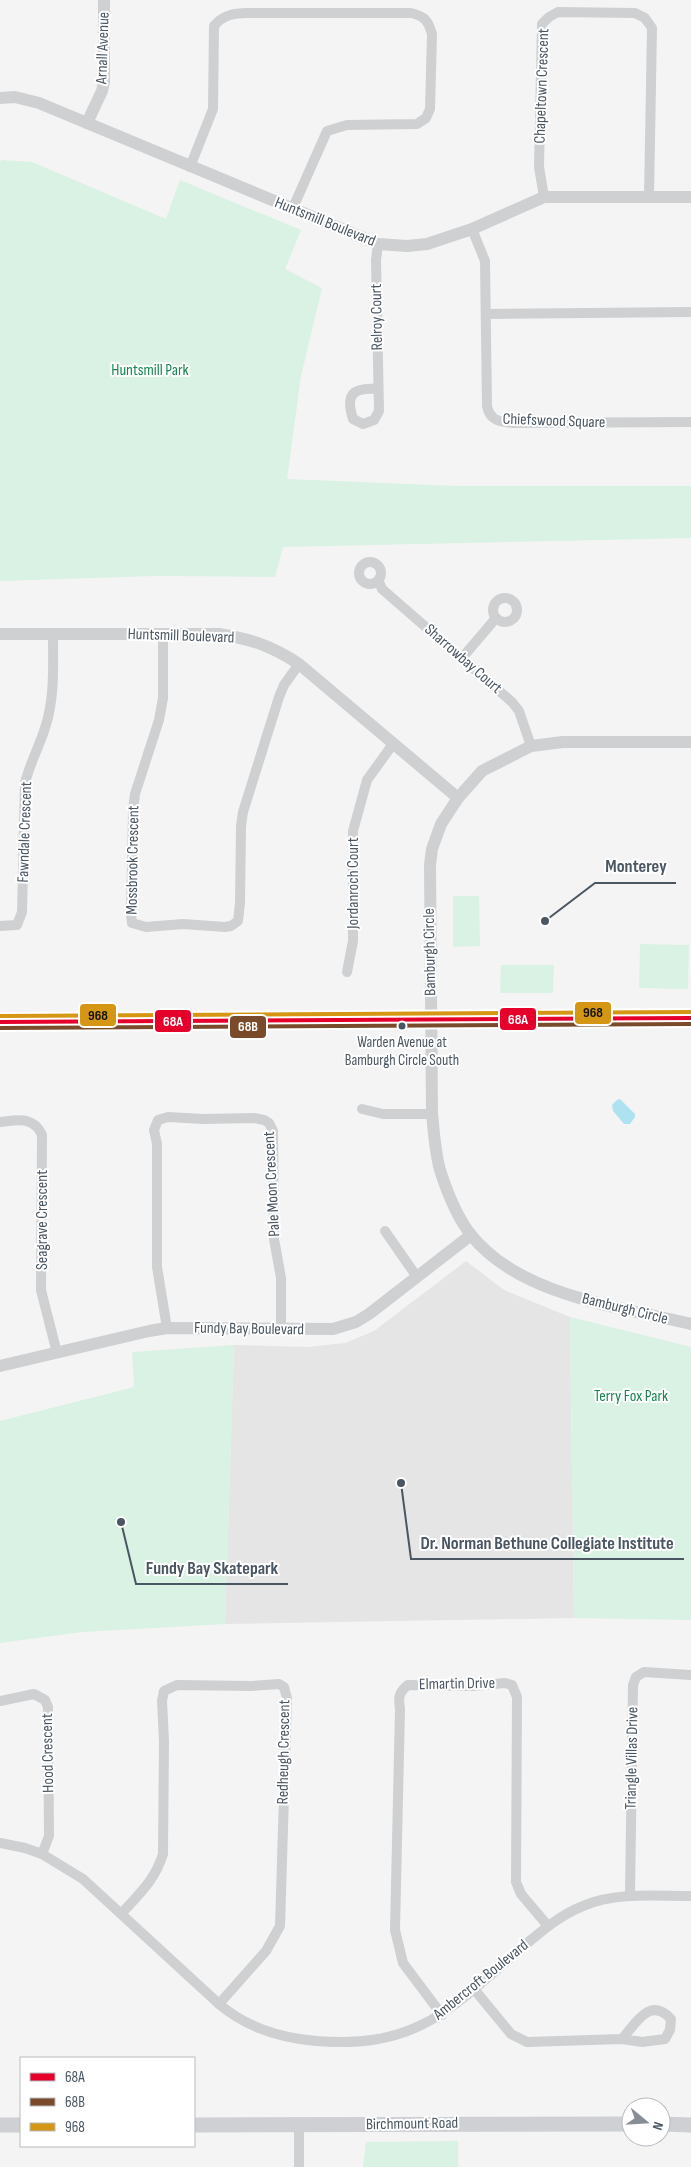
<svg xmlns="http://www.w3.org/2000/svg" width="691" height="2167" font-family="'Sofia Sans Condensed',sans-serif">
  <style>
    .education { fill: #e6e5e6 }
    .green { fill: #d9f2e3 }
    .water { fill: #aee2f0 }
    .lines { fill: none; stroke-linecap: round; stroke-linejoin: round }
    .minor { stroke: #ced0d2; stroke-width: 10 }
    .tertiary { stroke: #ced0d2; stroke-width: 12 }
    .secondary { stroke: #ced0d4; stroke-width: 15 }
    .bus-1-casing { stroke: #fff; stroke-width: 8 }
    .bus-2-casing { stroke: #fff; stroke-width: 8 }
    .bus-3-casing { stroke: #fff; stroke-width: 8 }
    .bus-1 { stroke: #e4002b; stroke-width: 4 }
    .bus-2 { stroke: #7a4b2a; stroke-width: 4 }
    .bus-3 { stroke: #d49613; stroke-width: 4 }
    .bus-dot { fill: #4a5661; stroke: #fff; stroke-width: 2 }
    .labels { text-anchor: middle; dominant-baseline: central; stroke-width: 4; stroke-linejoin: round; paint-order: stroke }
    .bus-label { font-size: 15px; fill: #4a5661; stroke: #fff }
    .street-label { font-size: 16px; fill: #4a5661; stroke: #fff }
    .park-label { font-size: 16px; fill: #17864f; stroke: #fff }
    .leader { fill: none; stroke: #4a5661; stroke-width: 2 }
    .callout-dot { fill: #4a5661; stroke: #fff; stroke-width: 2 }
    .callout-label { font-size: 18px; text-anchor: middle; font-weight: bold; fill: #4a5661; stroke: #fff; stroke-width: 4; stroke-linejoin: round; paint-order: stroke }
    .line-badge { stroke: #fff; stroke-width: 2 }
    .badge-label { font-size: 14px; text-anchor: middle; font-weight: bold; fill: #fff }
    .pale-badge-label { font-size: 14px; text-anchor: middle; font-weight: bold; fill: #111 }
  </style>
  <rect width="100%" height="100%" fill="#f4f4f4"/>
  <path class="education" d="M466,1261L504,1290L570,1317L574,1618L225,1624L234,1345L308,1347L345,1343L374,1331Z"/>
  <g class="green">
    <path d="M3,160L32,162L166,219L180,180L301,230L285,269L322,288L301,376L287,479L456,486H691V538L283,547L275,577L156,576L0,581V161Z"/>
    <path d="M453,896H479L480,946L453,947Z"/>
    <path d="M640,944L689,945L688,989L639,988Z"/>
    <path d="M501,965H554L553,993H500Z"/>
    <path d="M570,1317L691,1347V1620L574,1618Z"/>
    <path d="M234,1345L225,1624L82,1632L0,1643V1421L134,1387L132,1352Z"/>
    <path d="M458,2141V2167H363L366,2142Z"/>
  </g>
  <path class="water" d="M620,1099L635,1114V1117L630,1124H624L613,1111L612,1105L617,1100Z"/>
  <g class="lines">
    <g class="minor">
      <path d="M190,167L213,109L214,26C223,15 234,13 247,13H411C424,16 428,20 432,34L430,109L426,118L417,124L347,125L327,131L292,210"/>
      <path d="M544,197L539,167L542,24L549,17L558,12L635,13L645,18L652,28L649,197"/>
      <path d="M472,229L485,261L487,406C490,421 500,422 514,423L691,422"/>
      <path d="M378,244L376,260L379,411L374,420L363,424L353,419C345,394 353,387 378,389"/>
      <path d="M486,314L691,312"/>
      <circle cx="370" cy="573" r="11"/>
      <path d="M379,582L382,589L512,702L519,711L531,746"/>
      <circle cx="505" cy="610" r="12"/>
      <path d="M163,634V698L159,720L135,794L133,812L131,916L132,923L146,927L183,924L225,927L231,926L238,921L240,903L241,826L243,812L279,697L284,685L299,664"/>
      <path d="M462,658L496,618"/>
      <path d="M0,926L17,925L22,912L25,783C30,763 39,747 45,728C55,698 53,666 53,635"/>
      <path d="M347,972L353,941V831L367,780L393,744"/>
      <path d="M362,1109L383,1114H432"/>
      <path d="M0,1122C18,1120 34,1116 42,1135L41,1290L57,1353"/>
      <path d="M385,1231L417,1277"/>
      <path d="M167,1328L157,1267V1144L154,1130L158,1120L168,1117L203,1119L254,1118L264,1120L269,1123L273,1131L274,1239L281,1278V1329"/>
      <path d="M0,1701L34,1694L45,1700L48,1707L49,1836L42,1854"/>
      <path d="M0,1843L25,1848L42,1854L83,1879L219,2004C247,2028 281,2038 316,2041C415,2049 449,2011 518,1951C538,1934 558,1916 583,1906C616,1892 655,1896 691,1896"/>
      <path d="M630,1896L633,1685L636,1677L644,1672L691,1675"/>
      <path d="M122,1913C140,1893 155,1880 163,1854L164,1741L162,1701L164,1691L177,1685L252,1686L279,1684L284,1687L287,1698L280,1926L266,1951L219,2004"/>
      <path d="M474,1989L511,2034L527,2042L622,2039L642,2042L665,2039L670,2030L671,2019C650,1996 636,2023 622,2039"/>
      <path d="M442,2015L403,1963L395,1930L400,1709C398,1697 399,1692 408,1685L473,1686L505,1683L512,1685L517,1697L516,1882L521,1894L548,1926"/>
      <path d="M299,2167V2125"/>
    </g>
    <g class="tertiary">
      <path d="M0,98L15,97L39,103L378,244L407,246L427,244L472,229L544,197H691"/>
      <path d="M87,123L102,91L104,82V0"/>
      <path d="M0,634H219C251,639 272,646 299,664L458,798"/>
      <path d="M691,742H563L531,746L482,771L458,798L441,824L432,849L430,865L432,1114C434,1132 435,1152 440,1170C447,1192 457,1217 471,1235C520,1296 619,1307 691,1324"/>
      <path d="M0,1366L149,1331L167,1328L333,1329L356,1322L369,1314L471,1235"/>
    </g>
    <g class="secondary">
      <path d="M0,1022L691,1018"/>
      <path d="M661,2124L691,2125"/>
      <path d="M0,2125H21"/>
      <path d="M194,2125L631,2124"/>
    </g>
    <g class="bus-1-casing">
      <path id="bus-1" d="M0,1022L691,1018"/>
    </g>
    <g class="bus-2-casing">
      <path id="bus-2" d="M0,1028L691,1024"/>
    </g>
    <g class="bus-3-casing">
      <path id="bus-3" d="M0,1016L691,1012"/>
    </g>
    <use href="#bus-1" class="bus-1"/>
    <use href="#bus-2" class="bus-2"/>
    <use href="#bus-3" class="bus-3"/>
  </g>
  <circle class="bus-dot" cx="402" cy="1026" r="4.5"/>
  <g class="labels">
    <g class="bus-label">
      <text x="402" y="1042">Warden Avenue at<tspan x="402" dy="18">Bamburgh Circle South</tspan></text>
    </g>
    <g class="street-label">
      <text transform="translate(103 48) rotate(-88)">Arnall Avenue</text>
      <text transform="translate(542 86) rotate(-88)">Chapeltown Crescent</text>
      <text transform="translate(325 222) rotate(22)">Huntsmill Boulevard</text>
      <text transform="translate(377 317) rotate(-91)">Relroy Court</text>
      <text transform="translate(554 421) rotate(2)">Chiefswood Square</text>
      <text transform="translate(181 636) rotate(2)">Huntsmill Boulevard</text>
      <text transform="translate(463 659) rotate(41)">Sharrowbay Court</text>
      <text transform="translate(25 832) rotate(-88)">Fawndale Crescent</text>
      <text transform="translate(133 860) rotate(-89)">Mossbrook Crescent</text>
      <text transform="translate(353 883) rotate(-90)">Jordanroch Court</text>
      <text transform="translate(430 952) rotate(-91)">Bamburgh Circle</text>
      <text transform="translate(272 1184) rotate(-93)">Pale Moon Crescent</text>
      <text transform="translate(42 1220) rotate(-90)">Seagrave Crescent</text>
      <text transform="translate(625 1309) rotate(14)">Bamburgh Circle</text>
      <text transform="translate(249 1329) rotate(1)">Fundy Bay Boulevard</text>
      <text transform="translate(457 1684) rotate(-1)">Elmartin Drive</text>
      <text transform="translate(284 1752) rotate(-89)">Redheugh Crescent</text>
      <text transform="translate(48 1753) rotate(-91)">Hood Crescent</text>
      <text transform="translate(632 1758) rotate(-89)">Triangle Villas Drive</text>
      <text transform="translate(481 1980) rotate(-39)">Ambercroft Boulevard</text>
      <text transform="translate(412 2124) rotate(-1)">Birchmount Road</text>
    </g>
    <g class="park-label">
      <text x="150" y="370">Huntsmill Park</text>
      <text x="631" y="1396">Terry Fox Park</text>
    </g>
  </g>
  <path class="leader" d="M545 921L595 883H676M401 1483L411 1559H684M121 1522L136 1584H288"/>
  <g class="callout-dot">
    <circle cx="545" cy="921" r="5"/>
    <circle cx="401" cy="1483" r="5"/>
    <circle cx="121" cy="1522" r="5"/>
  </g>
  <g class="callout-label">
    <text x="636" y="872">Monterey</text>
    <text x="547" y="1549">Dr. Norman Bethune Collegiate Institute</text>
    <text x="212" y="1574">Fundy Bay Skatepark</text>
  </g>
  <g class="line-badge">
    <rect x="574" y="1001" width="38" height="24" rx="5" fill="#d49613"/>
    <rect x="79" y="1003" width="38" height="24" rx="5" fill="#d49613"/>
    <rect x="499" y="1007" width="38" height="24" rx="5" fill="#e4002b"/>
    <rect x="154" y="1009" width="38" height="24" rx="5" fill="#e4002b"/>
    <rect x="229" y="1015" width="38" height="24" rx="5" fill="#7a4b2a"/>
  </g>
  <g class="badge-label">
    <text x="518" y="1024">68A</text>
    <text x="173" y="1026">68A</text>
    <text x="248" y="1031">68B</text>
  </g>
  <g class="pale-badge-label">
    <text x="593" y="1017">968</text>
    <text x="98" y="1020">968</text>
  </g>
  <rect x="20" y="2057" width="175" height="90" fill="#ffffff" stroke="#b7bbc0"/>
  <rect x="30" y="2073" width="25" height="8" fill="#e4002b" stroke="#b7bbc0"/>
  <text x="65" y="2082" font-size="15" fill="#4a5661">68A</text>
  <rect x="30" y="2098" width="25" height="8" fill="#7a4b2a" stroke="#b7bbc0"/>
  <text x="65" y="2107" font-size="15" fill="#4a5661">68B</text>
  <rect x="30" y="2123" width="25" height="8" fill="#d49613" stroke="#b7bbc0"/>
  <text x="65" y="2132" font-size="15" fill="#4a5661">968</text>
  <g transform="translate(646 2122) rotate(108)"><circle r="24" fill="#ffffff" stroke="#b7bbc0"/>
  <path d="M0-4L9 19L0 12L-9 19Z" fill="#868d94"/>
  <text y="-8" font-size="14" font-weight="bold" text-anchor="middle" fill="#4a5661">N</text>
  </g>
</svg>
